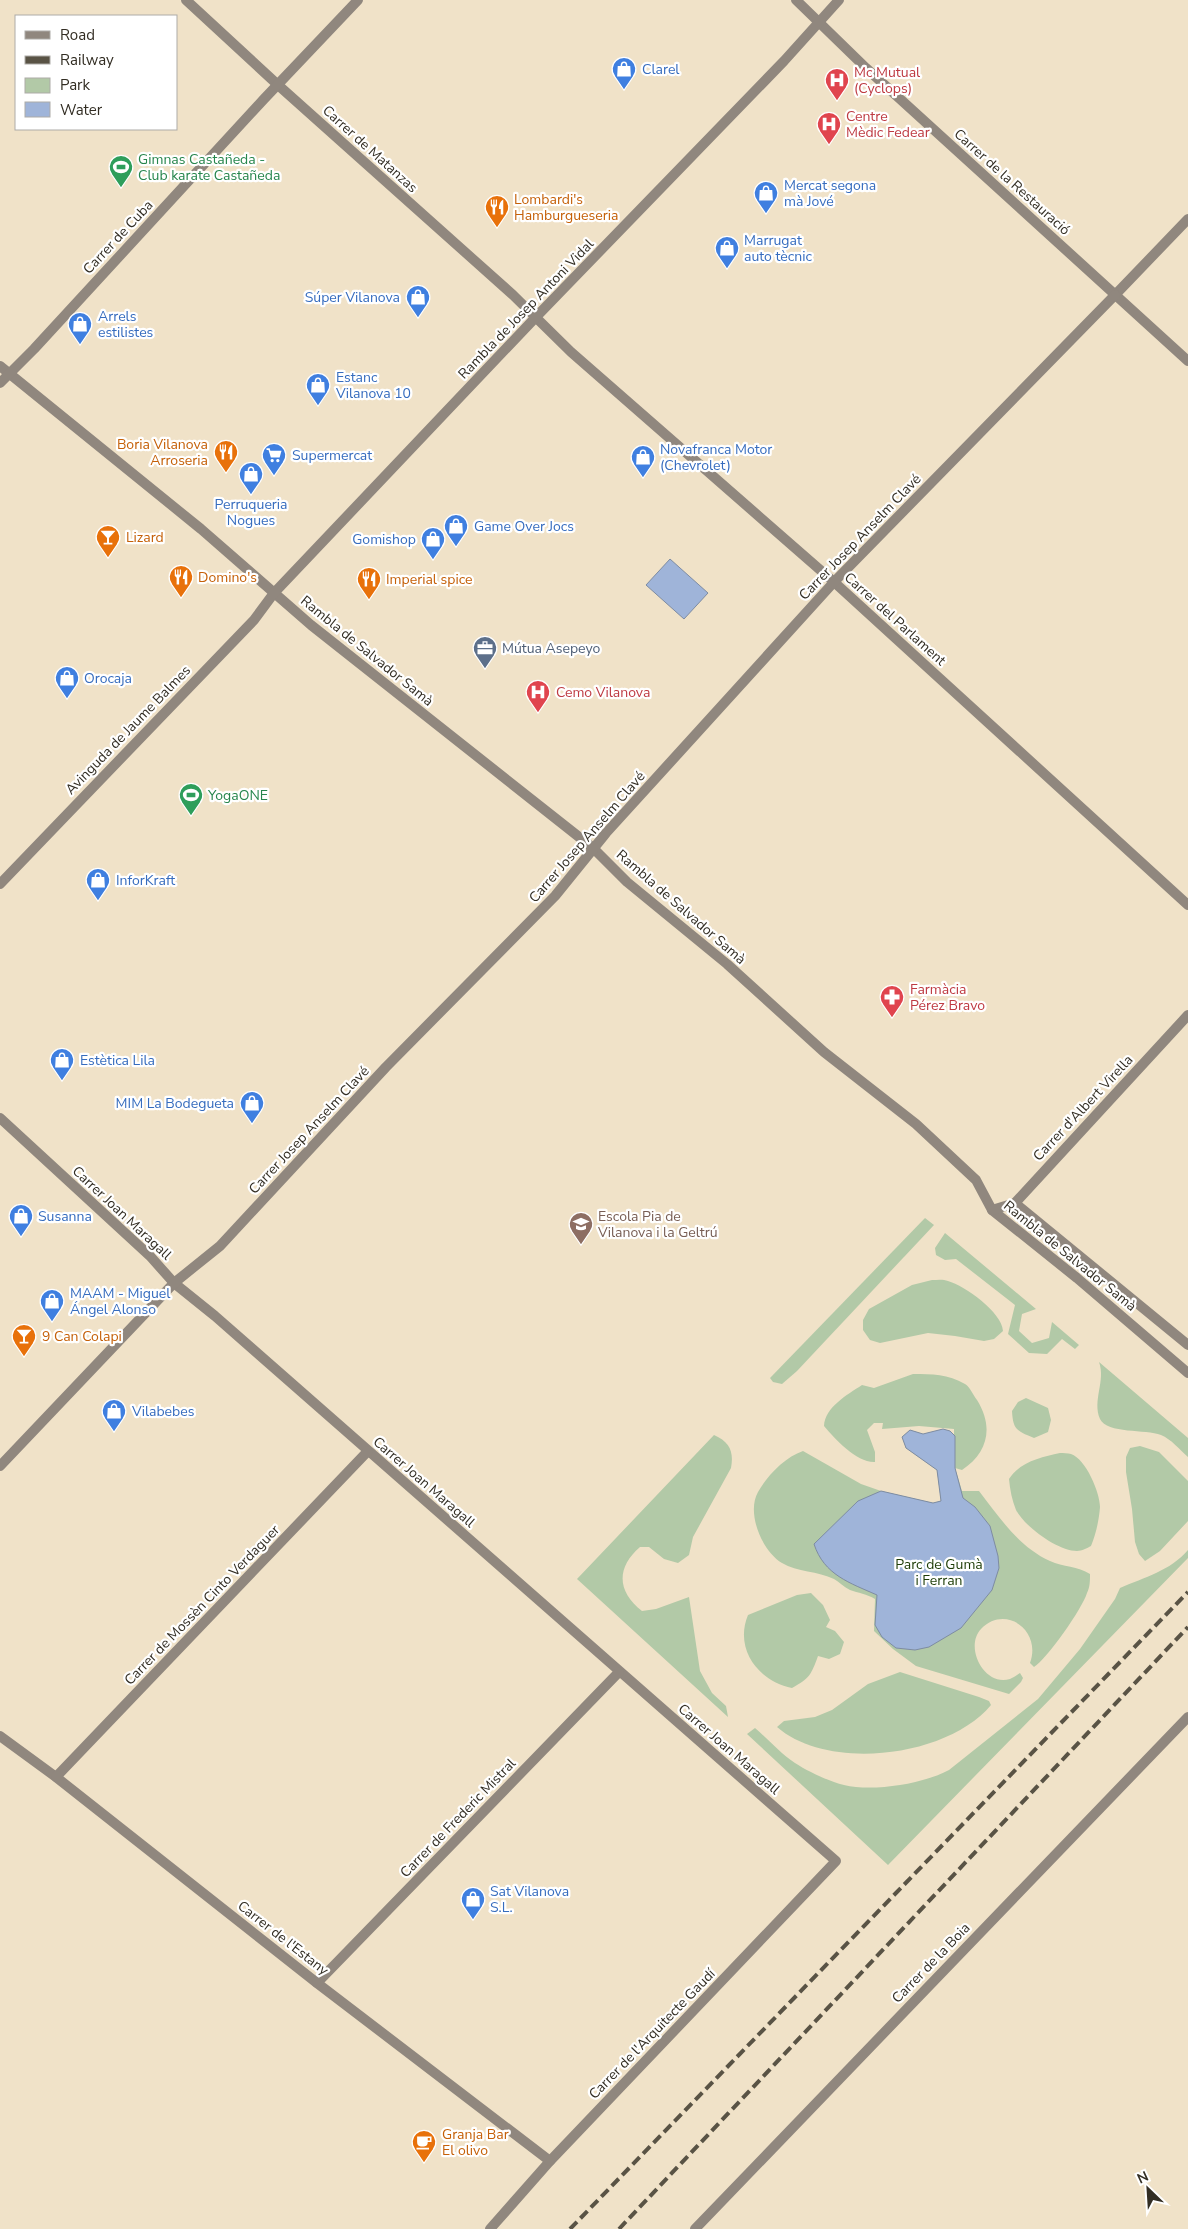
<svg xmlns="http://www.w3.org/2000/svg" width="1188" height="2229" font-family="'Nunito Sans',sans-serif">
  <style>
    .green { fill: #b2c9a7 }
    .water { fill: #9fb4d9; stroke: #7e8ca2 }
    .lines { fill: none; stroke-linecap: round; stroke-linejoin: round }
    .service { stroke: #90877e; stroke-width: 10 }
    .minor { stroke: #90877e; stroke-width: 10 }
    .tertiary { stroke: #90877e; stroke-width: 10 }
    .rail { stroke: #595345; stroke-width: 4; stroke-dasharray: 10 5; stroke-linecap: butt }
    .labels { text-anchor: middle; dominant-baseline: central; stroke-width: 4.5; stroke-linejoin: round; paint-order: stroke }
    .shop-label { font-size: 14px; fill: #366cbe; stroke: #fff; text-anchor: start }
    .health-label { font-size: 14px; fill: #be3a42; stroke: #fff; text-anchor: start }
    .street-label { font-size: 14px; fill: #322d23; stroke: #fff }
    .leisure-label { font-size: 14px; fill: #27864d; stroke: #fff; text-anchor: start }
    .food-label { font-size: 14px; fill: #c56008; stroke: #fff; text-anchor: start }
    .service-label { font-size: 14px; fill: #4e5e75; stroke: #fff; text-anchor: start }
    .education-label { font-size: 14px; fill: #785e54; stroke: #fff; text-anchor: start }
    .park-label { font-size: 14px; fill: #1d3c06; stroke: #fff }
  </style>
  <rect width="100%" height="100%" fill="#f0e2c8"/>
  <g class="green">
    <path d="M925,1218L934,1225L797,1371L782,1384L773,1382L770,1378Z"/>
    <path d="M945,1233L1036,1309L1022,1314L1019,1331L1032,1343L1049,1338L1052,1322L1079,1345L1075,1349L1062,1339L1047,1354L1029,1353L1008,1334L1015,1305L956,1259L945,1260L936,1255L935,1248Z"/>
    <path d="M932,1280C937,1280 943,1279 948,1281C965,1286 1002,1312 1003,1331L994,1339L984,1341L955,1336L928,1333L880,1343L870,1340L863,1330V1320L869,1309L912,1285Z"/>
    <path d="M1099,1362L1188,1438V1457C1180,1450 1171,1439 1161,1435C1146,1429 1107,1434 1100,1419C1092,1400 1106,1381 1099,1362Z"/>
    <path d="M913,1374C932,1374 948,1374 965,1384C970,1387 973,1395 977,1400C994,1427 988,1453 962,1470L955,1468L962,1491H979C999,1517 1019,1547 1050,1561C1063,1567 1078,1566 1090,1574C1090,1581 1090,1587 1087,1593C1082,1609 1047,1659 1034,1667L1030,1663C1042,1630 1005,1604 981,1629C964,1647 984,1687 1010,1679C1013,1678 1017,1675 1020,1673L1023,1678L1021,1682L1009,1694L916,1666L893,1649L874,1631L875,1599C867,1594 858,1593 850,1590C844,1587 839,1582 834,1579C818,1571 797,1572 782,1563C762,1551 746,1513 758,1492C767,1476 785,1457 803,1451L861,1484L881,1491L933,1503L941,1501L937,1470L906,1448L902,1437L910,1430C914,1431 919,1433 923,1434C936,1435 943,1424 954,1436V1429L919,1426L882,1429L883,1423H874L867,1430L875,1452V1462C857,1463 835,1439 824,1426C825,1407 847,1395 862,1385L874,1388Z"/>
    <path d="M1026,1398L1048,1408L1051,1420L1048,1432L1034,1438C1017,1431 1013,1430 1012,1411L1018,1402Z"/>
    <path d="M714,1435C730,1442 734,1452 731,1468L693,1537L689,1555L678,1563L664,1559L649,1547H640C616,1568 617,1591 642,1611L656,1609L689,1597L700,1671L712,1693L726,1706L728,1717L577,1579Z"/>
    <path d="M1140,1446L1159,1452L1188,1481V1521L1160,1551L1145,1561L1139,1554L1135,1542L1132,1509L1126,1472V1457L1130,1448Z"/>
    <path d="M1060,1453C1063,1453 1068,1453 1071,1454C1086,1459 1100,1493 1100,1507C1099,1520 1096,1534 1091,1546C1087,1548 1082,1551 1077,1551C1058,1551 1025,1527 1016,1510C1012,1500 1010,1490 1009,1479C1020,1462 1041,1457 1060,1453Z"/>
    <path d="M1188,1550V1558L888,1865L747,1734L755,1728C769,1740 780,1753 795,1763C809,1772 828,1781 844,1785C873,1792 923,1784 949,1770L1038,1699L1080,1649L1115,1599L1120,1588C1145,1577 1170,1571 1188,1550Z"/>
    <path d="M811,1593L823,1605L830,1620L826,1627L835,1631L844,1642L840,1654L829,1659L818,1656C811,1675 810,1678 792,1688C758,1681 734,1649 748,1615L797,1595Z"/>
    <path d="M900,1672L979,1697L989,1701L991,1705C948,1757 829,1772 777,1727L784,1721L815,1717L832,1710L868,1684Z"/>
  </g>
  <g class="water">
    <path d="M670,559L708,593L684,619L646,585Z"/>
    <path d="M943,1429L950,1431L955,1436V1468L963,1498L975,1507L990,1526L998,1556L999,1568L992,1590L961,1628L929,1647L915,1650L896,1648L882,1637L875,1625L877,1595C850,1583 824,1575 814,1544L858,1501L881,1491L933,1503L941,1501L937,1470L906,1448L902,1437L910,1430L923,1434Z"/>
  </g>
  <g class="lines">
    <path class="service" d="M1115,295L1188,219"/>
    <g class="minor">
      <path d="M186,0L278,85L513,295L571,352L834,582L1188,905"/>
      <path d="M796,0L866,68L1188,361"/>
      <path d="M0,366L201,529L311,625L593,848L627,882L727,964L824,1052L916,1124L976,1180L992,1210L1077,1278L1188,1373"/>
      <path d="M0,383L34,349L264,99L358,0"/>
      <path d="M0,1118L150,1256L174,1283L215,1316L836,1861L550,2161L490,2229"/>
      <path d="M1015,1203L1188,1345"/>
      <path d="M992,1210L1015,1203L1188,1015"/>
      <path d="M0,1466L174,1283L220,1246L386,1067L555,896L606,833L834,582L1115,295"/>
      <path d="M0,1736L56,1777L317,1983L550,2161"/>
      <path d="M56,1777L368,1451"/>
      <path d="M317,1983L619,1672"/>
      <path d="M695,2229L1188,1717"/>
    </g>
    <path class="tertiary" d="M0,884L254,620L274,593L535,318L784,61L839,0"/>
    <g class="rail">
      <path d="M570,2229L1188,1592"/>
      <path d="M619,2229L1188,1627"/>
    </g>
  </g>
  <defs>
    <g id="shop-pin" transform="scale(1.25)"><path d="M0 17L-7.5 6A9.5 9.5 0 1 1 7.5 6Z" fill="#3f7fe0" stroke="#fff"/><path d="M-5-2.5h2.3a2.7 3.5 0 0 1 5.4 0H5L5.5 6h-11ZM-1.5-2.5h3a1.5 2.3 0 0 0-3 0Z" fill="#fff"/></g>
    <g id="hospital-pin" transform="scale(1.25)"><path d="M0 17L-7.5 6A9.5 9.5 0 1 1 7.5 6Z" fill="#e0444e" stroke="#fff"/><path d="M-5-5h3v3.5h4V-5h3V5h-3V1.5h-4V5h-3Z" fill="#fff"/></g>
    <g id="stadium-pin" transform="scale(1.25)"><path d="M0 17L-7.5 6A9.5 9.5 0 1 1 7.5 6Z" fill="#2e9e5b" stroke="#fff"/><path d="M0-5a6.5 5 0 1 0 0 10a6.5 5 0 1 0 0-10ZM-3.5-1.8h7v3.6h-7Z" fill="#fff"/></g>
    <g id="restaurant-pin" transform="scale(1.25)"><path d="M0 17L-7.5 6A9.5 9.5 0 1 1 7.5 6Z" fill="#e8710a" stroke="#fff"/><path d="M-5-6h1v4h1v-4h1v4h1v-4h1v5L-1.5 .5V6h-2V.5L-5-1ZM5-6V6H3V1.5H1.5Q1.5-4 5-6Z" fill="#fff"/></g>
    <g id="supermarket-pin" transform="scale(1.25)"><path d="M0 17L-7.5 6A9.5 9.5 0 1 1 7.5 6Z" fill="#3f7fe0" stroke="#fff"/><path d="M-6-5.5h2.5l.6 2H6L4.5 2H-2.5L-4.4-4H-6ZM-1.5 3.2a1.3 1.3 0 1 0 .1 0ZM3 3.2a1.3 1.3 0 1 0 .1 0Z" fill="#fff"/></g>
    <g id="bar-pin" transform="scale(1.25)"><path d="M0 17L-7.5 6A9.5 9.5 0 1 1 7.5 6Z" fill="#e8710a" stroke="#fff"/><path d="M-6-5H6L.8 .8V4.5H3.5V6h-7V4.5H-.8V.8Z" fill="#fff"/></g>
    <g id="office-pin" transform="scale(1.25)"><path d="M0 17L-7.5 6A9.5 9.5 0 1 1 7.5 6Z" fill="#5c6f8a" stroke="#fff"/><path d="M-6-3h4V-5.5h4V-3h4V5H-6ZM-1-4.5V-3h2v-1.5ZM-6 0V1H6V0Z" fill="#fff"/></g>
    <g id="pharmacy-pin" transform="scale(1.25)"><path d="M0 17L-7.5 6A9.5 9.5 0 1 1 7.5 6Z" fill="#e0444e" stroke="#fff"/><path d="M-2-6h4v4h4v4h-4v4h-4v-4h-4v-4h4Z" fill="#fff"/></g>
    <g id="school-pin" transform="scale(1.25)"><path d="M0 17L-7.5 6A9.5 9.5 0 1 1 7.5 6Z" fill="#8d6e63" stroke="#fff"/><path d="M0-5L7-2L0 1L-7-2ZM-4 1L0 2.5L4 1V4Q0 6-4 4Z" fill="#fff"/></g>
    <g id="cafe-pin" transform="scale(1.25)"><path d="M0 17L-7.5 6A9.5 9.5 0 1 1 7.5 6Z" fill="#e8710a" stroke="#fff"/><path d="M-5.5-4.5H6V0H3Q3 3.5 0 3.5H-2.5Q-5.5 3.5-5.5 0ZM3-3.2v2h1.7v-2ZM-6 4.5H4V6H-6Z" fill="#fff"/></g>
  </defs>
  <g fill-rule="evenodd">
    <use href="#shop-pin" x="624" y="69"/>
    <use href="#hospital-pin" x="837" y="80"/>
    <use href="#hospital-pin" x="829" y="124"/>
    <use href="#stadium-pin" x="121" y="167"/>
    <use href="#shop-pin" x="766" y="193"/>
    <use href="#restaurant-pin" x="497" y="207"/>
    <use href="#shop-pin" x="727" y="248"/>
    <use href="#shop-pin" x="418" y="297"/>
    <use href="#shop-pin" x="80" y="324"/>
    <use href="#shop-pin" x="318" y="385"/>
    <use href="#restaurant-pin" x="226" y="452"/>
    <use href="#supermarket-pin" x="274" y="455"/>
    <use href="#shop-pin" x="643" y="457"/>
    <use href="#shop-pin" x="251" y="474"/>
    <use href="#shop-pin" x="456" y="526"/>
    <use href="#bar-pin" x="108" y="537"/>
    <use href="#shop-pin" x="433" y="539"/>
    <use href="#restaurant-pin" x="181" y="577"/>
    <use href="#restaurant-pin" x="369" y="579"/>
    <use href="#office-pin" x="485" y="648"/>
    <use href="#shop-pin" x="67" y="678"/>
    <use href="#hospital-pin" x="538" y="692"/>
    <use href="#stadium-pin" x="191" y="795"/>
    <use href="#shop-pin" x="98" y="880"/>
    <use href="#pharmacy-pin" x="892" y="997"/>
    <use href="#shop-pin" x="62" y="1060"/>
    <use href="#shop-pin" x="252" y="1103"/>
    <use href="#shop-pin" x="21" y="1216"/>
    <use href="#school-pin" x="581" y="1224"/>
    <use href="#shop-pin" x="52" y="1301"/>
    <use href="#bar-pin" x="24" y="1336"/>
    <use href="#shop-pin" x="114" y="1411"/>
    <use href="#shop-pin" x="473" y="1899"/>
    <use href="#cafe-pin" x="424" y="2142"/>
  </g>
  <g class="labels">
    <g class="shop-label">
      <text x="642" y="69">Clarel</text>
      <text x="784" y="185">Mercat segona<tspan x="784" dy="16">mà Jové</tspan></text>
      <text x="744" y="240">Marrugat<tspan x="744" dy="16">auto tècnic</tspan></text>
      <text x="400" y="297" text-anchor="end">Súper Vilanova</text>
      <text x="98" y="316">Arrels<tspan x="98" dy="16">estilistes</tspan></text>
      <text x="336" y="377">Estanc<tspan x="336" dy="16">Vilanova 10</tspan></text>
      <text x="660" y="449">Novafranca Motor<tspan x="660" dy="16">(Chevrolet)</tspan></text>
      <text x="292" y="455">Supermercat</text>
      <text x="251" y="504" text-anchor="middle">Perruqueria<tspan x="251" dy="16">Nogues</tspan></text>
      <text x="474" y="526">Game Over Jocs</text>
      <text x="416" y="539" text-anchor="end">Gomishop</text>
      <text x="84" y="678">Orocaja</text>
      <text x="116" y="880">InforKraft</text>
      <text x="80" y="1060">Estètica Lila</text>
      <text x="234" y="1103" text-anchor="end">MIM La Bodegueta</text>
      <text x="38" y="1216">Susanna</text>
      <text x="70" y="1293">MAAM - Miguel<tspan x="70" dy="16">Ángel Alonso</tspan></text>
      <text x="132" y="1411">Vilabebes</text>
      <text x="490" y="1891">Sat Vilanova<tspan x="490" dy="16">S.L.</tspan></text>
    </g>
    <g class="health-label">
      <text x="854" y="72">Mc Mutual<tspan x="854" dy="16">(Cyclops)</tspan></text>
      <text x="846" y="116">Centre<tspan x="846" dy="16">Mèdic Fedear</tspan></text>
      <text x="556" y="692">Cemo Vilanova</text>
      <text x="910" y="989">Farmàcia<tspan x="910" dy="16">Pérez Bravo</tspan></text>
    </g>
    <g class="street-label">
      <text transform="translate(370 149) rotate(42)">Carrer de Matanzas</text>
      <text transform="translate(1012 182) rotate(42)">Carrer de la Restauració</text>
      <text transform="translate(118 237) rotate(-47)">Carrer de Cuba</text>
      <text transform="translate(526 309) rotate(-46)">Rambla de Josep Antoni Vidal</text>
      <text transform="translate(860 537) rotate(-46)">Carrer Josep Anselm Clavé</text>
      <text transform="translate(895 619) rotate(42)">Carrer del Parlament</text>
      <text transform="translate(367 651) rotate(39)">Rambla de Salvador Samà</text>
      <text transform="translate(128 730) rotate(-46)">Avinguda de Jaume Balmes</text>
      <text transform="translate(587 837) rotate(-49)">Carrer Josep Anselm Clavé</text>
      <text transform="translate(681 907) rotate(41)">Rambla de Salvador Samà</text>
      <text transform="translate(1083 1108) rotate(-47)">Carrer d'Albert Virella</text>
      <text transform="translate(309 1130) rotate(-47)">Carrer Josep Anselm Clavé</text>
      <text transform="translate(122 1213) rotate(43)">Carrer Joan Maragall</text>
      <text transform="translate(1070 1256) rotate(39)">Rambla de Salvador Samà</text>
      <text transform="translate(424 1482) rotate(41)">Carrer Joan Maragall</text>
      <text transform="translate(202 1605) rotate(-46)">Carrer de Mossèn Cinto Verdaguer</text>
      <text transform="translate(729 1749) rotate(41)">Carrer Joan Maragall</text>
      <text transform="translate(458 1818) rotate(-46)">Carrer de Frederic Mistral</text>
      <text transform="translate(283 1938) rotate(38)">Carrer de l'Estany</text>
      <text transform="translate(931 1963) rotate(-46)">Carrer de la Boia</text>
      <text transform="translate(652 2034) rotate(-46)">Carrer de l'Arquitecte Gaudí</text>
    </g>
    <g class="leisure-label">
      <text x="138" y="159">Gimnas Castañeda -<tspan x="138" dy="16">Club karate Castañeda</tspan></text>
      <text x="208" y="795">YogaONE</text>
    </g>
    <g class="food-label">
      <text x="514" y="199">Lombardi's<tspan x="514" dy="16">Hamburgueseria</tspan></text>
      <text x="208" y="444" text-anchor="end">Boria Vilanova<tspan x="208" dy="16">Arroseria</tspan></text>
      <text x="126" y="537">Lizard</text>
      <text x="198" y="577">Domino's</text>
      <text x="386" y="579">Imperial spice</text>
      <text x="42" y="1336">9 Can Colapi</text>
      <text x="442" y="2134">Granja Bar<tspan x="442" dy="16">El olivo</tspan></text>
    </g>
    <g class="service-label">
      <text x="502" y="648">Mútua Asepeyo</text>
    </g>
    <g class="education-label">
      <text x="598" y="1216">Escola Pia de<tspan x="598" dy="16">Vilanova i la Geltrú</tspan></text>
    </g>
    <g class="park-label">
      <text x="939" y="1564">Parc de Gumà<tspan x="939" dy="16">i Ferran</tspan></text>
    </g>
  </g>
  <rect x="15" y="15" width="162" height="115" fill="#ffffff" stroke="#adaba7"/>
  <rect x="25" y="31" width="25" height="8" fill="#90877e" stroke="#adaba7"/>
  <text x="60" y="40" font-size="15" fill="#322d23">Road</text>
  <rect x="25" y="56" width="25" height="8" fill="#595345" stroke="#adaba7"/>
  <text x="60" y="65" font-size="15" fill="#322d23">Railway</text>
  <rect x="25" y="78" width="25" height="15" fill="#b2c9a7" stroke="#adaba7"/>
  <text x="60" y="90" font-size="15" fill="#322d23">Park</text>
  <rect x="25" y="102" width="25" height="15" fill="#9fb4d9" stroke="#adaba7"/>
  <text x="60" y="115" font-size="15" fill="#322d23">Water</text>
  <g transform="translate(1148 2189) rotate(335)" stroke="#ffffff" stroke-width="4" paint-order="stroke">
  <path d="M0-4L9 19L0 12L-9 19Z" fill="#322d23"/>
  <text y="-8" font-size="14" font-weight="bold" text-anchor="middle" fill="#322d23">N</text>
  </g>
</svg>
